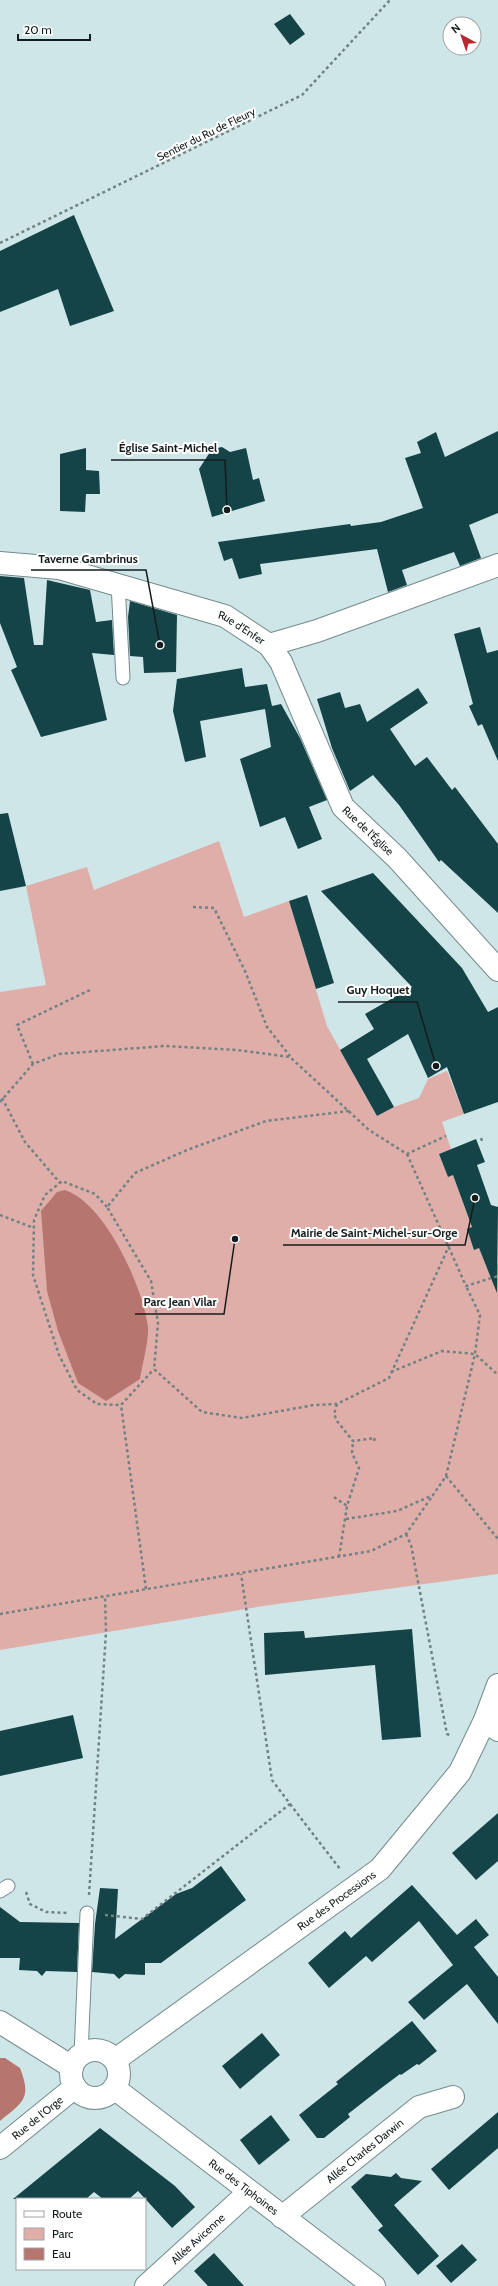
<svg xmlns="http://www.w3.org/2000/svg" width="498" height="2286" font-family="Cabin,sans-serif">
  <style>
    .green { fill: #dfaea9 }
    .water { fill: #b7756f }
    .building { fill: #144448 }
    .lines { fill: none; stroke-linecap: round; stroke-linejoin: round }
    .lane-casing { stroke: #748a8c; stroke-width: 15 }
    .street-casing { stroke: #748a8c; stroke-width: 24 }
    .secondary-casing { stroke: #748a8c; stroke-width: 24 }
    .path { stroke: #728284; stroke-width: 2.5; stroke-dasharray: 3 3; stroke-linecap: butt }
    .lane { stroke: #fff; stroke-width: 13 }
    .street { stroke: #fff; stroke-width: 22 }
    .secondary { stroke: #fff; stroke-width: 22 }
    .labels { text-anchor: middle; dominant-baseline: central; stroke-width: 4; stroke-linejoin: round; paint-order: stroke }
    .street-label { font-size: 11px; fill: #141c1d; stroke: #fff }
    .leader { fill: none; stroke: #141c1d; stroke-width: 1.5 }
    .callout-dot { fill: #141c1d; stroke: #fff; stroke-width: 1.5 }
    .callout-label { font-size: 12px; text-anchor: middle; font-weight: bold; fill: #141c1d; stroke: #fff; stroke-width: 4; stroke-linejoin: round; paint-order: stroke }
  </style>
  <rect width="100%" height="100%" fill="#cfe6e8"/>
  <path class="green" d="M219,841L244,917L289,901L327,1026L377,1116L394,1107L419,1098L428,1079L447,1071L464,1114L442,1122L451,1149L439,1154L448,1177L453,1175L472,1227L467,1229L474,1249L479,1248L487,1268L498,1264V1574L263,1606L0,1650V992L46,985L26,886L87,867L94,890Z"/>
  <g class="water">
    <path d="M65,1190C105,1203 143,1287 148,1327C149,1341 142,1365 140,1379L106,1401L78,1383L58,1331L47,1291L41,1211L57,1192Z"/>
    <path d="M0,2058H5L20,2068C32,2099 23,2102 0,2121Z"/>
  </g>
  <g class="building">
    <path d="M290,14L305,34L290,45L274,24Z"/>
    <path d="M74,215L114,311L70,326L58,289L0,312V251Z"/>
    <path d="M498,431V513L469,525L481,558L460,566L454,552L402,570L407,585L388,592L377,549L260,564L262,574L239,579L232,558L224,561L218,542L350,524L351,526L381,522L423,508L405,458L421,453L417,442L436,432L445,457Z"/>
    <path d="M222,447L230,452L246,448L253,480L259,478L265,501L212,517L199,469L212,449Z"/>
    <path d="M86,448V470L99,471L100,494H86L85,512L60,511V454Z"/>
    <path d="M0,576L24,578L34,645H43L47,580L90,590L96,622L112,620L114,655L92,653L107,720L41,737L11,670L17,667L0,623Z"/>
    <path d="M130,601L177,615L176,672L144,673L143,657L130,656L128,617Z"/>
    <path d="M480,627L487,653L498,650V761L482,724L478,726L469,706L473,704L454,634Z"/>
    <path d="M242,668L245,687L267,684L272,706L281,704L300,738L327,800L309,807L322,839L298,849L285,817L260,827L240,759L271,747L265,709L200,721L206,757L185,762L173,711L177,679Z"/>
    <path d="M418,688L428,703L390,729L415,766L427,757L452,790L455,787L498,844V913L441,860L439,862L399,805L373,775L350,791L332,748L317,699L340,692L345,708L360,704L367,722Z"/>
    <path d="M8,813L26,886L0,891V814Z"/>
    <path d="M373,873L462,968L488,1012L498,1007V1102L464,1114L447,1067L428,1078L408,1034L367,1059L394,1107L377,1116L340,1050L374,1029L365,1014L412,987L321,891Z"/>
    <path d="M307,895L334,983L316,989L289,901Z"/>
    <path d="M476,1139L485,1162L477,1165L491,1205L498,1207L497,1293L479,1248L474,1250L467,1229L472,1227L453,1175L448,1177L439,1154Z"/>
    <path d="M412,1629L421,1737L382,1740L375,1665L265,1675L264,1633L304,1631L305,1638Z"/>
    <path d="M73,1715L83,1758L0,1776V1731Z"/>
    <path d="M498,1813V1861L476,1880L452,1853Z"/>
    <path d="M221,1866L246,1900L161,1963H145V1975L125,1974L119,1979L114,1974L92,1972L95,1924L100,1888L118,1889L115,1939L176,1894L192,1888Z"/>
    <path d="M412,1885L457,1935L476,1919L489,1935L474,1947L498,1977V2024L467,1984L424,2020L408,2002L453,1965L419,1921L372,1962L366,1956L329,1988L308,1963L345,1931L351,1938Z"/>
    <path d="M0,1907L20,1922L79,1923L77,1972L46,1971L42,1976L37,1971L19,1970L20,1958H0Z"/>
    <path d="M412,2021L437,2051L419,2065L417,2064L401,2075L400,2074L380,2089L348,2114L350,2117L324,2138H317L299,2115L338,2084L336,2082Z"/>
    <path d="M262,2033L280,2055L240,2089L222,2066Z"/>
    <path d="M498,2112V2148L449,2190L431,2169Z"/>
    <path d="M271,2115L290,2140L259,2165L240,2140Z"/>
    <path d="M100,2128L175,2186L195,2207L172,2228L138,2191L129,2199H103L94,2192L86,2199H13Z"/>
    <path d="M396,2173L401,2178L422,2181L394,2205L439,2256L418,2275L378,2230L383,2226L351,2187L366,2174L391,2177Z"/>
    <path d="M462,2244L477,2260L451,2283L436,2266Z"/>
    <path d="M214,2253L244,2286H208L194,2271Z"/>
  </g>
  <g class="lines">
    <g class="lane-casing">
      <g id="lane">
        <path d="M118,584L123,678"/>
        <path d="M0,1891L8,1886"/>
        <path d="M81,2055L87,1913"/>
      </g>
    </g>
    <g class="street-casing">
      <g id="street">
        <path id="s1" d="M269,645L281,662L343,807L397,858L498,970"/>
        <path d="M485,1720L498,1730"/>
        <path id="s2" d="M282,2217L419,2107L453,2097"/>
        <path id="s3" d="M146,2286L249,2192"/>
      </g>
    </g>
    <g class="secondary-casing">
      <g id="secondary">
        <path id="s4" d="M0,563L59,568L225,616L269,645L317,631L498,565"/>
        <path d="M0,2022L72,2067"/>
        <circle cx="95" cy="2074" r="24"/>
        <path id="s5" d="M115,2060L380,1869L460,1772L485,1720L498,1685"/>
        <path id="s6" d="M114,2088L374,2286"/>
        <path id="s7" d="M0,2148L75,2087"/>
      </g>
    </g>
    <g class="path">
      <path d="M0,243L302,95L390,0"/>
      <path d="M193,907L214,908L245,971L267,1027L290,1056"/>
      <path d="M33,1064L17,1025L90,990"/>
      <path d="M2,1098L25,1142L60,1183"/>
      <path d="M0,1102L33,1064L59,1054L165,1046L237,1050L290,1057L369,1130L407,1154L446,1136"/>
      <path d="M349,1111L266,1121L187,1150L135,1173L107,1207L151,1281L158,1323L154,1369L202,1412L242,1418L314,1405L337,1404L389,1378L449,1246"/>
      <path d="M481,1138L482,1141"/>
      <path d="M407,1154L466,1286L498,1276"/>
      <path d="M107,1207L95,1194L62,1181L45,1195L34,1220L33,1275L59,1355L77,1390L97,1404L121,1405"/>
      <path d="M0,1215L34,1228"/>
      <path d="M391,1372L442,1351L475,1354L498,1375"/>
      <path d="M337,1404L334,1414L337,1421L353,1441L375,1438L374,1441"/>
      <path d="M446,1476L498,1539"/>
      <path d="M334,1497L347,1506"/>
      <path d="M346,1519L397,1511L433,1495L446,1476L475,1354L480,1315L466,1286"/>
      <path d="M406,1534L411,1545L447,1734L452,1736"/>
      <path d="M339,1557L347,1506L359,1468L352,1453L353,1441"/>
      <path d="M146,1589L121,1405L154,1369"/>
      <path d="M0,1614L371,1551L406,1534L433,1495"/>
      <path d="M290,1804L340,1869"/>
      <path d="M26,1892L30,1904L46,1912L68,1913"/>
      <path d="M89,1895L106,1632L105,1596"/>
      <path d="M105,1915L142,1919L290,1804L272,1780L241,1574"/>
    </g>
    <use href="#lane" class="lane"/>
    <use href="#street" class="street"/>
    <use href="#secondary" class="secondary"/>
  </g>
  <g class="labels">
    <g class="street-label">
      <text transform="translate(206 134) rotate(-26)">Sentier du Ru de Fleury</text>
      <text stroke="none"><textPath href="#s4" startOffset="252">Rue d'Enfer</textPath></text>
      <text stroke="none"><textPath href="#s1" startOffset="213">Rue de l'Église</textPath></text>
      <text stroke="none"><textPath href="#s5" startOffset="273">Rue des Processions</textPath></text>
      <text stroke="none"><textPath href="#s7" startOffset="48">Rue de l'Orge</textPath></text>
      <text stroke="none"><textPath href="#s2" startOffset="106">Allée Charles Darwin</textPath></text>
      <text stroke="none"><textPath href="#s6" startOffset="163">Rue des Tiphoines</textPath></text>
      <text stroke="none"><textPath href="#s3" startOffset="70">Allée Avicenne</textPath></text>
    </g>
  </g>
  <path class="leader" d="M227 510L225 460H111M160 645L146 570H31M436 1066L417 1002H338M475 1198L465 1245H283M235 1239L224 1314H135"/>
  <g class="callout-dot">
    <circle cx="227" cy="510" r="4"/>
    <circle cx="160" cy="645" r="4"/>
    <circle cx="436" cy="1066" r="4"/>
    <circle cx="475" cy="1198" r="4"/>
    <circle cx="235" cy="1239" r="4"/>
  </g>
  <g class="callout-label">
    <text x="168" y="452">Église Saint-Michel</text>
    <text x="88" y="563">Taverne Gambrinus</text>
    <text x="378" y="994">Guy Hoquet</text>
    <text x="374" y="1237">Mairie de Saint-Michel-sur-Orge</text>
    <text x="180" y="1306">Parc Jean Vilar</text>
  </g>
  <rect x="16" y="2198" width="130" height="72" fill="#ffffff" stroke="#a1a4a5"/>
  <rect x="24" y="2211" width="20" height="6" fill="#ffffff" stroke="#a1a4a5"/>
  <text x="52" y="2218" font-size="12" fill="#141c1d">Route</text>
  <rect x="24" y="2228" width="20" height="12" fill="#dfaea9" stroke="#a1a4a5"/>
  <text x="52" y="2238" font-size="12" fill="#141c1d">Parc</text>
  <rect x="24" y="2248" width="20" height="12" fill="#b7756f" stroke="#a1a4a5"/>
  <text x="52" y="2258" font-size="12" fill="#141c1d">Eau</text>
  <g transform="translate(462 36) rotate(320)"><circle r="19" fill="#ffffff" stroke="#a1a4a5"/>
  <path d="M0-3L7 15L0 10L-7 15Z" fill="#b8282c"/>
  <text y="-6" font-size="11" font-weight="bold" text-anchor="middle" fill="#141c1d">N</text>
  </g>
  <path d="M18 34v6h72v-6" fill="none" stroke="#141c1d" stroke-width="2"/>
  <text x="24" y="34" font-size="12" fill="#141c1d" stroke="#ffffff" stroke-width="3" paint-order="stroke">20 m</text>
</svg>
